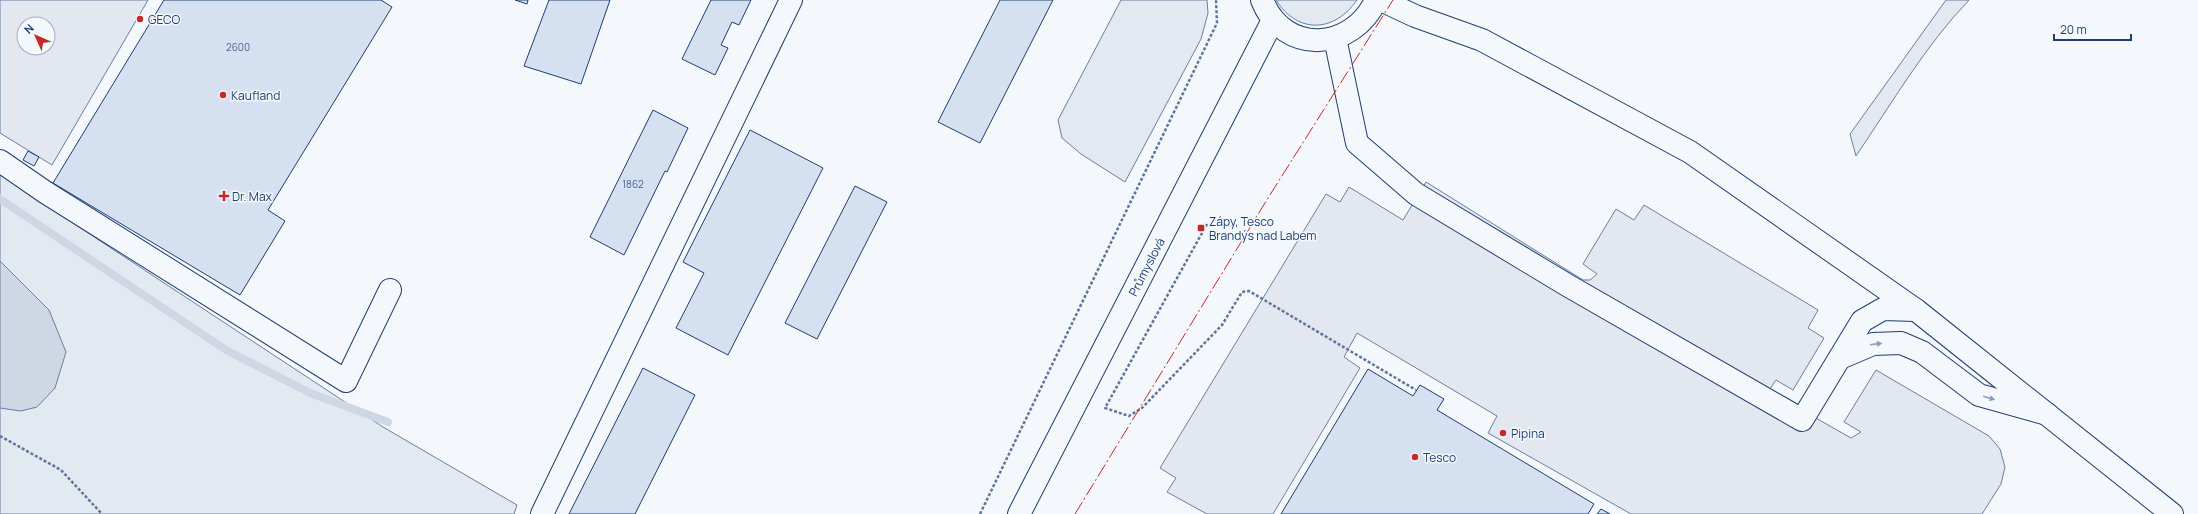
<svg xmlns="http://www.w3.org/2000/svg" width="2198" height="514" font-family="Manrope,sans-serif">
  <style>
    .green { fill: #e3e9f0; stroke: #687fa3 }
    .parking { fill: #e3e8f0; stroke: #687fa3; fill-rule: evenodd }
    .water { fill: #cfd7e4; stroke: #687fa3 }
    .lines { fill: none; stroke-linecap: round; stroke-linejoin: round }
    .stream { stroke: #cfd7e4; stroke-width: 8 }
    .building { fill: #d5e0f0; stroke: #1d3f73 }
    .minor-casing { stroke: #1d3f73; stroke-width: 24 }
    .major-casing { stroke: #1d3f73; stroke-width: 24 }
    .path { stroke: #5e769c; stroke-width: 2.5; stroke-dasharray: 3 2; stroke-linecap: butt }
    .minor { stroke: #f4f7fb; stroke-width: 22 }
    .major { stroke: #f4f7fb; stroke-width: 22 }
    .power { stroke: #c62828; stroke-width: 1; stroke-dasharray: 14 3 2 3; stroke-linecap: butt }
    .oneway { fill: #889bb7 }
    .poi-dot { fill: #c62828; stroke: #f4f7fb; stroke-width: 1.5 }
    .labels { text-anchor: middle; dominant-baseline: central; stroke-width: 3; stroke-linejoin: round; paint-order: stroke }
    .number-label { font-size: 10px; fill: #4b6792 }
    .poi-label { font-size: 12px; fill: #1d3f73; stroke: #f4f7fb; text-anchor: start }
    .street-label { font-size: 12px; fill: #1d3f73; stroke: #f4f7fb }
  </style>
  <rect width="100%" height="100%" fill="#f4f7fb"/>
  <g class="green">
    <path d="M1121,0H1207L1208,13L1201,39L1125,182L1081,154L1062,138L1058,120Z"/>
    <path d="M1276,0H1357C1335,32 1298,35 1276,0Z"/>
    <path d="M1946,0H1969C1925,46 1892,103 1856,156L1850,134Z"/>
    <path d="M0,175L383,427L517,505L514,514H0Z"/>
  </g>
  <g class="parking">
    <path d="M0,0H148L52,165L0,133ZM24,24H48V48H24Z"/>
    <path d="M1426,182L1583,280H1590L1597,274L1583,264L1616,209L1634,220L1644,205L1818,310L1808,328L1824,338L1793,390L1776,380L1770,389L1807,413L1851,438L1861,432L1844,422L1876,370L1989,436L2000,449L2005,467L2001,484L1982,514H1631L1488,433L1497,416L1357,333L1344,357L1360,368L1273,514H1207L1167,492L1176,478L1160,468L1326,194L1340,202L1349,187L1403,220Z"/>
  </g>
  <path class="water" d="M0,261L49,310L66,352L55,388L37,407L21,411L0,408Z"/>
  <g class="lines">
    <path class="stream" d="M0,199L226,350L310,393L388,422"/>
  </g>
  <g class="building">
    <path d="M164,0H381L392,7L268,210L285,221L240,295L53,183Z"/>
    <path d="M515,0H528L527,4Z"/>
    <path d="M549,0H610L581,84L524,66Z"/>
    <path d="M711,0H751L739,25L732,22L721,45L728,48L715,75L682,59Z"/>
    <path d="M1000,0H1053L980,143L938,122Z"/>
    <path d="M653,110L688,128L667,172L665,171L624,255L590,237Z"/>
    <path d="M750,130L823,168L728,355L676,328L704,273L683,262Z"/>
    <path d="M28,151L39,157L34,166L23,160Z"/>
    <path d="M855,186L887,202L817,339L785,323Z"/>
    <path d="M643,368L695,395L635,514H569Z"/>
    <path d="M1368,369L1413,396L1420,385L1444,399L1437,410L1594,504L1588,514H1281Z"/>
    <path d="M1601,509L1610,514H1597Z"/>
  </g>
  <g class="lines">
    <g class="minor-casing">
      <g id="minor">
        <path d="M1335,38L1357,143L1416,194L1567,285L1802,420L1862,321L1883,309L1916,310"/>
        <path d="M0,161L45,192L346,381L390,290"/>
        <path d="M1840,358L1873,344L1901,343L1922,352L1979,395L2047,414"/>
        <path d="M542,514L791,0"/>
      </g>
    </g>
    <g class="major-casing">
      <g id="major">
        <path d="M1262,0C1284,56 1353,51 1376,0"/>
        <path d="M1381,0L1415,16L1482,40L1690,152L1916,310L2172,514"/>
        <path id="s1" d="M1019,514L1273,20"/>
      </g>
    </g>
    <g class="path">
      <path d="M1207,224L1105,408L1129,416L1142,408L1222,325L1242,292L1249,291L1416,390"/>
      <path d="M0,436L61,470L102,514"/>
      <path d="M980,514L1217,23L1216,0"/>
    </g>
    <use href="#minor" class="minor"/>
    <use href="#major" class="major"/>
    <path class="power" d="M1075,514L1268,198L1393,0"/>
  </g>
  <defs><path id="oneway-solid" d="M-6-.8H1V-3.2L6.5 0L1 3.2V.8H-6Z"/></defs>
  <g class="oneway">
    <use href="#oneway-solid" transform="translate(1876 344) rotate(-7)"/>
    <use href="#oneway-solid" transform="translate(1989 398) rotate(16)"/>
  </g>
  <g class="poi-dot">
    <circle cx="140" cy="19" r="4"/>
    <circle cx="223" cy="95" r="4"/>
    <path d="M222 190h4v4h4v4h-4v4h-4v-4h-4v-4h4z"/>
    <rect x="1197" y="224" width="8" height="8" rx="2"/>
    <circle cx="1503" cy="433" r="4"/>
    <circle cx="1415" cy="457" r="4"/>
  </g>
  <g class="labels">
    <g class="number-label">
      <text x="238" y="47">2600</text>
      <text x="633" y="184">1862</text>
    </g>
    <g class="poi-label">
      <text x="148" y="19">GECO</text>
      <text x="231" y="95">Kaufland</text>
      <text x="232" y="196">Dr. Max</text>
      <text x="1209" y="221">Zápy, Tesco<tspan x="1209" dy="14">Brandýs nad Labem</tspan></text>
      <text x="1511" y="433">Pipina</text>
      <text x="1423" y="457">Tesco</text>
    </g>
    <g class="street-label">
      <text stroke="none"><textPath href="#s1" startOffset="278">Průmyslová</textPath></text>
    </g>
  </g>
  <g transform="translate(36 36) rotate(315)"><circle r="19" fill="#f4f7fb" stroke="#9eadc5"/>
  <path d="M0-3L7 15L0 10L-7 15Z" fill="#c62828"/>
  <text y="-6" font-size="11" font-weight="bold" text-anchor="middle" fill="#1d3f73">N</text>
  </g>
  <path d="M2054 34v6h77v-6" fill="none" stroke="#1d3f73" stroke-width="2"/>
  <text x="2060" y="34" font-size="12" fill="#1d3f73" stroke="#f4f7fb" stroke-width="3" paint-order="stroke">20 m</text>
</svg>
